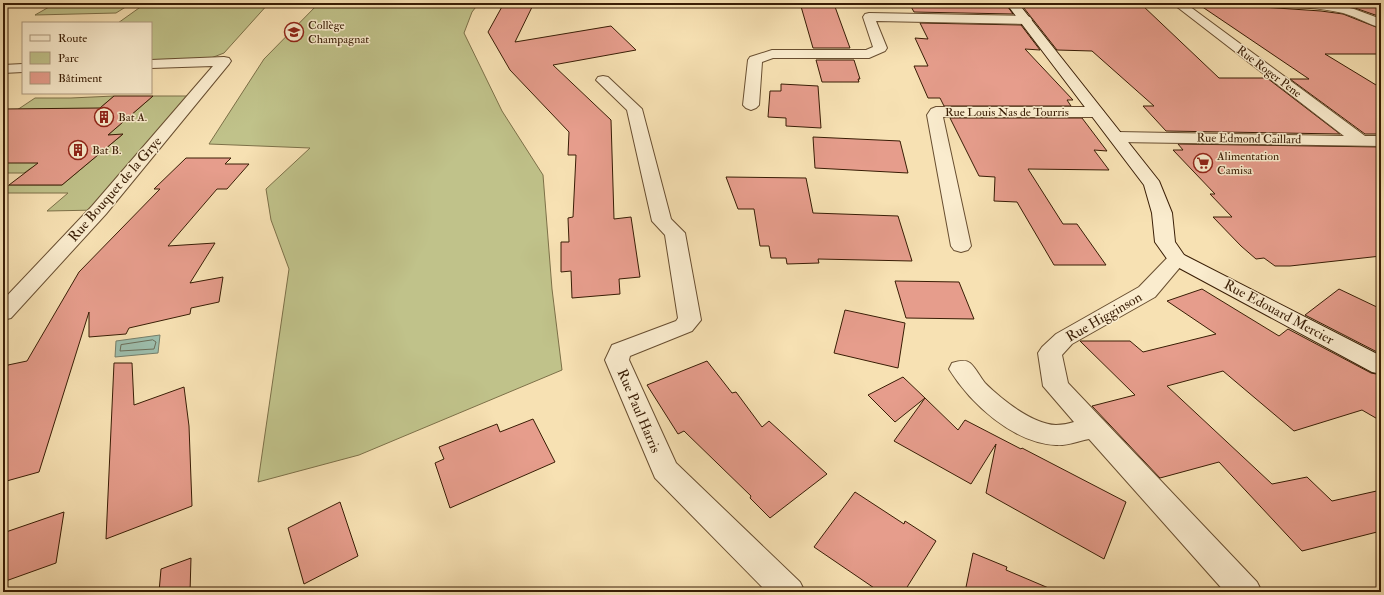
<svg xmlns="http://www.w3.org/2000/svg" width="1384" height="595" font-family="'IM FELL Double Pica',serif">
  <style>
    .green { fill: #c0c28a; stroke: #7c7048 }
    .water { fill: #9dbead; stroke: #757e6a }
    .lines { fill: none; stroke-linecap: round; stroke-linejoin: round }
    .shore { stroke: #6b6e59; stroke-width: 1 }
    .building { fill: #e69d8c; stroke: #391d05 }
    .street-casing { stroke: #684e30; stroke-width: 2 }
    .secondary-casing { stroke: #391d05; stroke-width: 2 }
    .street { fill: #faecce; fill-rule: evenodd }
    .secondary { fill: #faecce; fill-rule: evenodd }
    .labels { text-anchor: middle; dominant-baseline: central; stroke-width: 3; stroke-linejoin: round; paint-order: stroke }
    .far-poi-label { font-size: 12px; fill: #391d05; stroke: #faecce; text-anchor: start }
    .far-street-label { font-size: 12px; fill: #391d05; stroke: #faecce }
    .street-label { font-size: 14px; fill: #391d05; stroke: #faecce }
  </style>
  <rect width="100%" height="100%" fill="#f7e1b3"/>
  <filter id="stains"><feTurbulence type="fractalNoise" baseFrequency=".005" numOctaves="4"/><feColorMatrix values="0 0 0 0 .2 0 0 0 0 .09 0 0 0 0 .02 0 0 0 .5 -.17"/></filter>
  <radialGradient id="worn" r=".72"><stop offset=".6" stop-color="#630" stop-opacity="0"/><stop offset="1" stop-color="#630" stop-opacity=".3"/></radialGradient>
  <g class="green">
    <path d="M56,3H132L116,13L35,15Z"/>
    <path d="M146,3H269L224,53L211,58L151,60V23H118Z"/>
    <path d="M319,3H479L472,12L464,33L502,111L543,175L552,289L562,370L359,455L258,482L289,269L271,220L266,189L310,148L209,144L264,59Z"/>
    <path d="M114,96L100,108L52,163L45,168H31L24,173H3V124L17,110L35,98H71Z"/>
    <path d="M153,96H195L99,210L47,211L68,193H3V190L9,185H62L122,135H108Z"/>
  </g>
  <path class="water" d="M160,335L158,353L115,357L116,341Z"/>
  <g class="lines">
    <path class="shore" d="M153,340L156,342L154,349L120,351L121,345Z"/>
  </g>
  <g class="building">
    <path d="M504,3H534L515,42L611,26L636,50L553,65L611,120L614,219L631,217L640,277L619,279L620,294L572,298L571,271L561,272V242H569L568,218L573,217L576,155H568L569,132L510,70L488,32Z"/>
    <path d="M800,3L834,4L850,48H813Z"/>
    <path d="M909,3H1005L1013,14L914,12Z"/>
    <path d="M1020,3H1087L1089,5H1142L1219,78H1267L1340,134L1166,131L1143,106H1154L1092,51L1057,50Z"/>
    <path d="M1201,6H1247L1321,11L1343,14L1381,29V54H1325L1381,88V134H1365L1290,79H1309Z"/>
    <path d="M1350,6H1381V17L1355,8Z"/>
    <path d="M920,23L1021,25L1040,50L1025,49L1073,100H1067L1071,106H944L940,98H928L914,66H928L915,38L928,39Z"/>
    <path d="M816,60H854L860,79H858L859,82H822Z"/>
    <path d="M781,84L818,86L821,128L786,126V118L768,117L770,91H781Z"/>
    <path d="M114,96H153L108,135L123,134L62,185H9L38,163H3V109L100,108Z"/>
    <path d="M950,118H1082L1107,151L1094,150L1109,170L1028,169L1063,224H1077L1106,265H1054L1017,202L994,201L995,177L979,176Z"/>
    <path d="M813,137L900,141L908,173L815,168Z"/>
    <path d="M1178,144L1381,147V256L1290,266H1275L1264,258L1256,259L1241,246L1213,217H1232L1210,194H1215L1173,150H1183Z"/>
    <path d="M186,158H231L225,164H249L227,189H217L168,246L215,243L190,283L223,277L219,302L191,308L190,314L129,328L126,334L89,337V312L39,472L3,482V375L8,365L27,361L79,272L160,189H154Z"/>
    <path d="M726,177L806,178L813,213L898,216L912,261L818,259L819,263L787,264L786,258H771L769,246H760L754,209H738Z"/>
    <path d="M895,281L959,282L974,319L906,318Z"/>
    <path d="M1202,289L1279,336L1288,329L1371,373L1381,375V421L1362,410L1294,431L1223,371L1167,386L1272,484L1307,477L1332,501L1381,490V531L1302,551L1219,462L1160,478L1092,406L1135,395L1080,341H1130L1143,352L1216,334L1167,301Z"/>
    <path d="M1339,289L1381,309V354L1305,315Z"/>
    <path d="M845,310L905,323L898,368L834,353Z"/>
    <path d="M707,361L732,393L736,392L762,427L769,421L827,474L770,518L750,498L751,496L684,431L678,434L647,385Z"/>
    <path d="M114,363H132L134,405L184,387L189,426L192,506L106,539Z"/>
    <path d="M903,377L925,398L895,422L868,395Z"/>
    <path d="M925,398L958,430L965,420L1021,449L1022,448L1126,502L1104,559L986,493L996,444L971,484L894,441Z"/>
    <path d="M533,419L555,462L450,508L435,463L444,459L439,447L497,424L500,432Z"/>
    <path d="M855,492L904,524L905,521L936,541L904,592H880L814,547Z"/>
    <path d="M340,502L358,556L304,584L288,528Z"/>
    <path d="M64,512L56,563L3,582V533Z"/>
    <path d="M973,553L1007,567L1006,570L1058,592H965Z"/>
    <path d="M191,558L190,592H159L161,569Z"/>
  </g>
  <g class="lines">
    <g class="street-casing">
      <g id="street">
        <path d="M1172,3H1185L1365,136H1381V146L1117,142L1111,140L1109,137L1111,134L1117,132L1344,136Z"/>
        <path d="M1248,3H1327L1354,9L1381,19V28C1368,24 1357,17 1343,13C1314,6 1284,7 1254,6L1250,5Z"/>
        <path d="M869,13L1026,16L1030,17L1032,20L1030,23L1026,24L876,21L887,48L885,51L869,58H773L762,62L759,105L756,108L751,110L746,108L743,105L748,60L750,57L772,50H866L873,47L863,17L865,14Z"/>
        <path d="M224,57L229,58L231,61L229,64L106,214L11,318L3,320V300L92,206L213,66L151,68V60Z"/>
        <path d="M23,64V72L3,73V65Z"/>
        <path d="M603,76L608,77L642,109L671,219L685,233L701,320L692,331L630,356L629,360L676,463L800,582L805,592H767L655,478L605,360L612,345L676,321L678,318L665,235L652,221L627,110L596,80L598,77Z"/>
        <path d="M936,107H1096L1101,109L1104,112L1101,115L1096,117H943L971,246L968,250L961,252L954,250L951,246L927,115L931,109Z"/>
        <path d="M1177,253L1184,255L1187,259L1155,297L1072,344L1062,355L1068,383L1257,582L1262,592H1225L1089,439C1078,441 1067,446 1056,445C1013,443 970,403 949,369L952,363C958,361 965,359 970,363C976,368 980,377 985,383C1001,399 1032,424 1056,425C1062,425 1068,424 1074,422L1043,386L1038,353L1042,347L1056,334L1139,287L1170,255Z"/>
      </g>
    </g>
    <g class="secondary-casing">
      <path id="secondary" d="M1006,3H1018L1159,181L1172,213L1175,242L1184,255L1381,356V374L1372,372L1170,263L1155,242L1152,213L1144,185Z"/>
    </g>
    <use href="#street" class="street"/>
    <use href="#secondary" class="secondary"/>
  </g>
  <defs>
    <g id="school-ring" transform="scale(1)"><circle r="9.5" fill="#faecce" stroke="#8f2418" stroke-width="1.5"/><path d="M0-5L7-2L0 1L-7-2ZM-4 1L0 2.5L4 1V4Q0 6-4 4Z" fill="#8f2418"/></g>
    <g id="building-ring" transform="scale(1)"><circle r="9.5" fill="#faecce" stroke="#8f2418" stroke-width="1.5"/><path d="M-4-6H4V6H1V3H-1V6H-4ZM-2.5-4.3h1.7v1.8h-1.7ZM.8-4.3h1.7v1.8H.8ZM-2.5-1h1.7V.8h-1.7ZM.8-1h1.7V.8H.8Z" fill="#8f2418"/></g>
    <g id="supermarket-ring" transform="scale(1)"><circle r="9.5" fill="#faecce" stroke="#8f2418" stroke-width="1.5"/><path d="M-6-5.5h2.5l.6 2H6L4.5 2H-2.5L-4.4-4H-6ZM-1.5 3.2a1.3 1.3 0 1 0 .1 0ZM3 3.2a1.3 1.3 0 1 0 .1 0Z" fill="#8f2418"/></g>
  </defs>
  <g fill-rule="evenodd">
    <use href="#school-ring" x="294" y="32"/>
    <use href="#building-ring" x="104" y="117"/>
    <use href="#building-ring" x="78" y="150"/>
    <use href="#supermarket-ring" x="1203" y="163"/>
  </g>
  <g class="labels">
    <g class="far-poi-label">
      <text x="308" y="25">Collège<tspan x="308" dy="14">Champagnat</tspan></text>
      <text x="118" y="117">Bat A.</text>
      <text x="92" y="150">Bat B.</text>
      <text x="1217" y="156">Alimentation<tspan x="1217" dy="14">Camisa</tspan></text>
    </g>
    <g class="far-street-label">
      <text transform="translate(1269 72) rotate(37)">Rue Roger Pene</text>
      <text x="1007" y="112">Rue Louis Nas de Tourris</text>
      <text transform="translate(1249 139) rotate(1)">Rue Edmond Caillard</text>
    </g>
    <g class="street-label">
      <text transform="translate(115 189) rotate(-49)">Rue Bouquet de la Grye</text>
      <text transform="translate(1279 312) rotate(28)">Rue Edouard Mercier</text>
      <text transform="translate(1104 317) rotate(-30)">Rue Higginson</text>
      <text transform="translate(639 411) rotate(67)">Rue Paul Harris</text>
    </g>
  </g>
  <rect width="1384" height="595" fill="none" stroke="#f7e1b3" stroke-width="16"/>
  <rect x="4" y="4" width="1376" height="587" fill="none" stroke="#391d05" stroke-width="2"/>
  <rect x="8" y="8" width="1368" height="579" fill="none" stroke="#391d05"/>
  <rect x="22" y="22" width="130" height="72" fill="#faecce" stroke="#ad997e"/>
  <rect x="30" y="35" width="20" height="6" fill="#faecce" stroke="#ad997e"/>
  <text x="58" y="42" font-size="12" fill="#391d05">Route</text>
  <rect x="30" y="52" width="20" height="12" fill="#c0c28a" stroke="#ad997e"/>
  <text x="58" y="62" font-size="12" fill="#391d05">Parc</text>
  <rect x="30" y="72" width="20" height="12" fill="#e69d8c" stroke="#ad997e"/>
  <text x="58" y="82" font-size="12" fill="#391d05">Bâtiment</text>
  <rect width="100%" height="100%" filter="url(#stains)"/>
  <rect width="100%" height="100%" fill="url(#worn)"/>
</svg>
